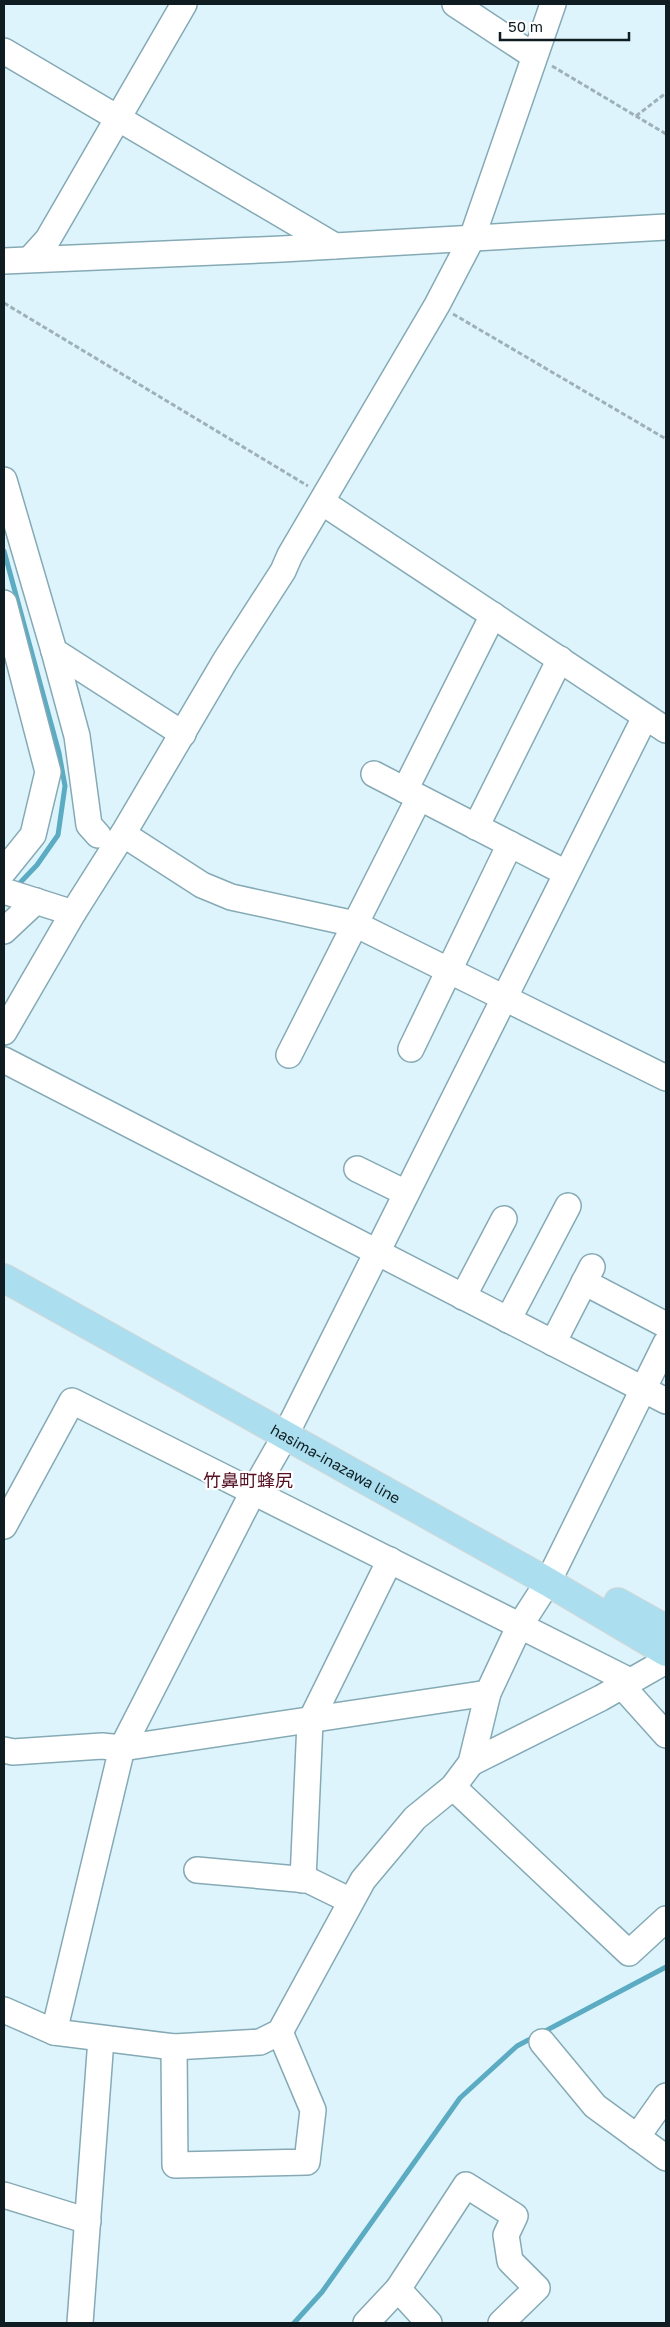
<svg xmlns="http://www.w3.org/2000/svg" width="670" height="2327" font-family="'Golos Text','Noto Sans JP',sans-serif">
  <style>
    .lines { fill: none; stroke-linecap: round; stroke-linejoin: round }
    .stream { stroke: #5babc3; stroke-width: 5 }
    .minor-casing { stroke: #85aab5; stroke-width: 28 }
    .major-casing { stroke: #d4d6d7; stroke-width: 30 }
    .path { stroke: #9eb1b8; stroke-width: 3; stroke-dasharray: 5 2.5; stroke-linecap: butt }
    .minor { stroke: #fff; stroke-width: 25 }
    .major { stroke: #abdfef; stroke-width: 28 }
    .labels { text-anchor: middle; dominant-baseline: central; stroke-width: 4.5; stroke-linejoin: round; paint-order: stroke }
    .street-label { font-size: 15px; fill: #0f1d22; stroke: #fff }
    .quarter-label { font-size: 18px; fill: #551023; stroke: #fff }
  </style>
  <rect width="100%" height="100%" fill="#def4fc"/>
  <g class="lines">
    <g class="stream">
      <path d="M4,551L59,753L65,786L58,835L37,865L16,887"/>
      <path d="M294,2323L322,2292L460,2098L517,2046L666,1967"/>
    </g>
    <g class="minor-casing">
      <g id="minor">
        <path d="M455,4L534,56"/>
        <path d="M4,51L335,246"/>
        <path d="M30,259L48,239L184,4"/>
        <path d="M4,261L282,249L666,227"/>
        <path d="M4,480L54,651L183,734"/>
        <path d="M322,502L666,730"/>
        <path d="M4,603L48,772L33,835L4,871"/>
        <path d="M54,651L77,736L89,825L98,835"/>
        <path d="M374,774L566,873"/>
        <path d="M405,790L493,615"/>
        <path d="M476,827L560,659"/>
        <path d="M123,834L202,885L231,897L355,924L666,1078"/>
        <path d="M4,891L73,913"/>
        <path d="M4,931L36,901"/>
        <path d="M4,1032L73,913L123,834L225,661L283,571L290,555L437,305L472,238L553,4"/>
        <path d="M411,1049L510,844"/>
        <path d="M289,1055L419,798"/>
        <path d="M4,1060L666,1401"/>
        <path d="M357,1169L406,1193"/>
        <path d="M584,1282L666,1325"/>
        <path d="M463,1297L504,1219"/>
        <path d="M508,1320L568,1206"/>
        <path d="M553,1343L592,1267"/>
        <path d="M4,1526L72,1401L630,1681"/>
        <path d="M622,1686L666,1735"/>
        <path d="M4,1750L13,1752L102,1746L122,1748L488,1693"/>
        <path d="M471,1763L601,1698L666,1661"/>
        <path d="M453,1787L629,1953L666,1919"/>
        <path d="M197,1870L308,1880L351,1901"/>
        <path d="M303,1880L310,1722L390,1560"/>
        <path d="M4,2010L54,2032L174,2047L260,2042L280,2032L363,1880L415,1818L453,1787L471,1763L488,1693L519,1627L548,1582L666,1343"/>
        <path d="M54,2032L122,1748L253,1492L285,1436L645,717"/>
        <path d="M542,2042L595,2106L666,2158"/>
        <path d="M174,2047L175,2165L307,2162L313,2110L280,2032"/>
        <path d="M637,2137L666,2096"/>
        <path d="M4,2195L88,2221"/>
        <path d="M80,2323L101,2039"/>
        <path d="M366,2323L398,2289"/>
        <path d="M429,2323L398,2289L466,2185L515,2216L506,2235L510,2261L537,2288L501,2323"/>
      </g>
    </g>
    <g class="major-casing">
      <g id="major">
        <path id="s1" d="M4,1278L548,1582L666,1652"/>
        <path d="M618,1602L666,1629"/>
      </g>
    </g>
    <g class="path">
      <path d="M552,66L666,134"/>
      <path d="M636,116L666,93"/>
      <path d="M4,303L308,486"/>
      <path d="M453,314L666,439"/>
    </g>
    <use href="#minor" class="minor"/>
    <use href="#major" class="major"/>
  </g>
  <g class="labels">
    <g class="street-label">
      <text stroke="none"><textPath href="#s1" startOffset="380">hasima-inazawa line</textPath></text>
    </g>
    <g class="quarter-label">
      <text x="248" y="1480">竹鼻町蜂尻</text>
    </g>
  </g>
  <rect width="670" height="2327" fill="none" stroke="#0f1d22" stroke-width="10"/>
  <path d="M500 32v8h129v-8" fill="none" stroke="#0f1d22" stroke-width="2.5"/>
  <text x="508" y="32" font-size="15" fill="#0f1d22" stroke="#ffffff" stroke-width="4" paint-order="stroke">50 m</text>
</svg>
